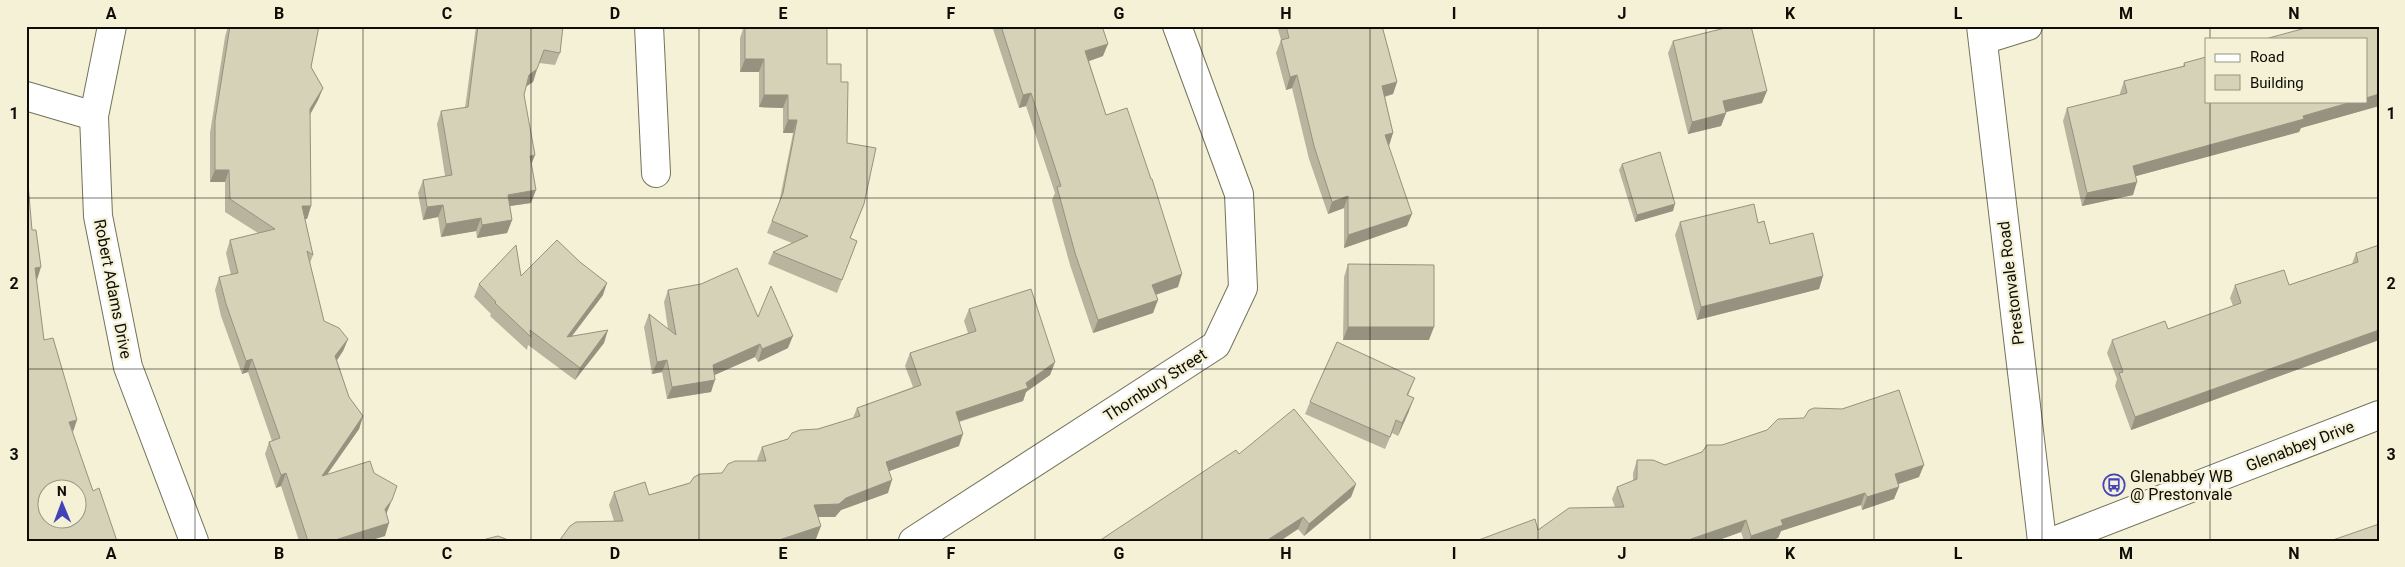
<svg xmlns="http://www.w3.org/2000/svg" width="2405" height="567" font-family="Roboto,sans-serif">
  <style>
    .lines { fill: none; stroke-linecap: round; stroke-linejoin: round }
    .street-casing { stroke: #74725a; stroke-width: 30 }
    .secondary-casing { stroke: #74725a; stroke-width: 30 }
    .street { stroke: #fff; stroke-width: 28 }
    .secondary { stroke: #fff; stroke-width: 28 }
    .wall { fill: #b7b59d }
    .shaded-wall { fill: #959380 }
    .building { fill: #d5d2b7; stroke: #959380; fill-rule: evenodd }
    .grid { fill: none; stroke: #0e0d05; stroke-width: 1; stroke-opacity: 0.55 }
    .labels { text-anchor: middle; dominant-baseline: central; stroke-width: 4.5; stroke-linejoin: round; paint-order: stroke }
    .street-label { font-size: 16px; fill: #0e0d05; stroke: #f4f1d6 }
    .poi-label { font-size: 16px; fill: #0e0d05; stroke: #f4f1d6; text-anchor: start }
    .neatline { fill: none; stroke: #0e0d05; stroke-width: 2 }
    .grid-label { font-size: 16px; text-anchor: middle; font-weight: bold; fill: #0e0d05 }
  </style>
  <rect width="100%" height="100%" fill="#f4f1d6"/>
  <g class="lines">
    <g class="street-casing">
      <g id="street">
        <path d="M112,26L94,116L98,216L128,367L194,541"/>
        <path d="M649,26L656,173"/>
        <path d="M1983,40L2028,26"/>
        <path d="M26,96L94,116"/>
        <path d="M913,541L1216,345L1243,288L1239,194L1177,26"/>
        <path d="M2054,541L2379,415"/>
      </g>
    </g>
    <g class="secondary-casing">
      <path id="secondary" d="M1981,26L2042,541"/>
    </g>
    <use href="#street" class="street"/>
    <use href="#secondary" class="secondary"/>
  </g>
  <g class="wall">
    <path d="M228,26H319L311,67L323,88L318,100L310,114L311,206L307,219H305L313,255L310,263L324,321L348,339L343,351L337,360L349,397L363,416L359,429L327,474L387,512L386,514L385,536L368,541H299L281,486L276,488L265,454L269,442L272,441L248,372L242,374L221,316L215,290L219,277L231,275L226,253L230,240L258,233L225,212V182H210V133L225,37Z"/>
    <path d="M476,26H563L560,53L555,65L539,63L533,82L526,86L524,95L531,164V203L510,206L512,220L507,233L477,238L476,231L441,237L438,217L423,220L418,193L423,180L445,176L437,124L441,111L465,108Z"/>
    <path d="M744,26H827V64L841,82L847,143L864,204L850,239L857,241L837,293L768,264L773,252L792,243L767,233L779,203L793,133H783V108L759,107V72H740V38Z"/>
    <path d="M992,26H1102L1103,56L1089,61L1106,115L1178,287L1156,295L1153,313L1093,333L1070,265L1052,200L1055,193L1026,106L1019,108Z"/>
    <path d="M1277,26H1382L1397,82L1393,94L1385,97L1393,133L1388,146L1407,226L1344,248V208L1328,214L1309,159L1292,88L1286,90L1276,53L1281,40Z"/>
    <path d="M2379,26V106L2301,128L2299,132L2136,176L2133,195L2082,206L2063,121L2067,108L2120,95V93L2124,81L2183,66L2184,63Z"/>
    <path d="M1673,41L1762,103L1726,112V113L1721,126L1688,134L1668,53Z"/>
    <path d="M1622,164L1673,211L1635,222L1619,170Z"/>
    <path d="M1680,222L1758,223L1770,244L1823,276L1819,289L1697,320L1675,235Z"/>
    <path d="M2379,245V340L2131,430L2115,386L2117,379L2107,353L2112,340L2168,329L2233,306L2230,298L2235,285H2289L2352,264L2356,253Z"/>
    <path d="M1348,264L1429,340H1343L1344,277Z"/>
    <path d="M521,276L603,295L572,336L604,343L575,380L528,345L527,350L490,316L491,314L474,297L479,284Z"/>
    <path d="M668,290L758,317L788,348L758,362L755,357L714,375L711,392L667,399L662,372L652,374L644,327L649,314L668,329L664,302Z"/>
    <path d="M969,309L1055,362L1050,375L1026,392L1023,401L959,422V446L889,471L888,493L841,510L835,517H818L816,539L811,541H559L614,521L609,505L614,492L649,495L722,473L758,461L757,460L762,447L853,418L857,408L913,387L905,366L910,353L968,333L964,321Z"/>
    <path d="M1415,378L1408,396L1409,411L1398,436L1392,433L1385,449L1305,414L1310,402Z"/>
    <path d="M1239,454L1356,484L1351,497L1304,536L1298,529L1280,541H1099Z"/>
    <path d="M1637,460L1665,465L1919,477L1898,484L1894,499L1862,510L1861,505L1781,531L1778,538L1770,541H1744L1741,532L1716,541H1476L1538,530L1615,507L1612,499L1617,487L1633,481V473Z"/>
  </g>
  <g class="shaded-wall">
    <path d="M1108,44L1103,56L1081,64L1085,51Z"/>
    <path d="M745,59H764L759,72H740Z"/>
    <path d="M537,69L533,82L524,88L529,75Z"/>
    <path d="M1297,75L1292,88L1286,90L1290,77Z"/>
    <path d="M1397,82L1393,94L1378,98L1382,86Z"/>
    <path d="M323,88L318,100L306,122L310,109Z"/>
    <path d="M1767,91L1762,103L1718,114L1723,101Z"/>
    <path d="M1031,93L1026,106L1019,108L1023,95Z"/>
    <path d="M2379,94V106L2301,128L2299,132L2129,178L2133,166L2355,101H2366V98Z"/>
    <path d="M764,95H788L783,108L759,107Z"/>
    <path d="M1726,113L1721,126L1688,134L1692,122Z"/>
    <path d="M788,120H797L793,133H783Z"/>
    <path d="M1393,133L1389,146L1380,148L1385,135Z"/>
    <path d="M535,155L530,168V156Z"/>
    <path d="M215,170H229L225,182H210Z"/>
    <path d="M2137,182L2133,195L2082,206L2087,193Z"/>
    <path d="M536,190L531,203L503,207L508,195Z"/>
    <path d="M1348,196L1344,208L1328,214L1332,202Z"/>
    <path d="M1675,204L1673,211L1635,222L1637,215Z"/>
    <path d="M443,205L438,217L423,220L427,207Z"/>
    <path d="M302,206H311L307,219H297Z"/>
    <path d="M1412,214L1407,226L1344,248L1348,235Z"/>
    <path d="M481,218L476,231L441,237L446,224Z"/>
    <path d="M512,220L507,233L477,238L482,225Z"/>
    <path d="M41,267L37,280H30L35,268Z"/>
    <path d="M1182,274L1178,287L1148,297L1152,285Z"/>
    <path d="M1823,276L1819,289L1697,320L1701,307Z"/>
    <path d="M607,283L603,295L562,349L567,337Z"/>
    <path d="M1158,300L1153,313L1093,333L1098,320Z"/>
    <path d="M1348,327H1434L1429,340H1343Z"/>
    <path d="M608,330L604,343L575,380L580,368Z"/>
    <path d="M2379,330V340L2131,430L2135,417Z"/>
    <path d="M793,336L788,348L758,362L762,349Z"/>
    <path d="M348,339L343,351L331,369L335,356Z"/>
    <path d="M760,344L755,357L708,378L713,365Z"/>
    <path d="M252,359L248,372L242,374L246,361Z"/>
    <path d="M667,360L662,372L652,374L657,362Z"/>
    <path d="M1055,362L1050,375L1026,392L1023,401L951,424L956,412L1026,383Z"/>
    <path d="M715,380L711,392L667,399L672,387Z"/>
    <path d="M1414,398L1409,411L1398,436L1402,423Z"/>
    <path d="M363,416L359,429L317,489L322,476Z"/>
    <path d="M77,420L73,432L69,422Z"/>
    <path d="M963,434L959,446L881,474L886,462Z"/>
    <path d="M1924,465L1919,477L1890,487L1895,474Z"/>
    <path d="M286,473L281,486L276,488L281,475Z"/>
    <path d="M892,480L888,493L841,510L835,517H809L814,505L846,498Z"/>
    <path d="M1356,484L1351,497L1304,536L1309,524Z"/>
    <path d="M1899,487L1894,499L1862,510L1867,497Z"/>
    <path d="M1865,493L1861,505L1781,531L1778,538L1770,541H1749L1751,536L1781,520Z"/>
    <path d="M392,500L387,512L381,522L385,509Z"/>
    <path d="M1303,517L1298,529L1280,541H1266Z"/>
    <path d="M1746,520L1741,532L1716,541H1690L1691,539Z"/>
    <path d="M389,523L385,536L368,541H332Z"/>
    <path d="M821,526L816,539L811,541H779V540Z"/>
  </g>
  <g class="building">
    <path d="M230,26H319L311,67L323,88L310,109L311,206H302L313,255L307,251L324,321L339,328L348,339L335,356L349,397L363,416L322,476L370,461L374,473L397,486L392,500L385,509L389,523L332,541H308L286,473L281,475L269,442L280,438L252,359L246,361L226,304L219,277L238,273L230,240L275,229L230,199L229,170H215V120Z"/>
    <path d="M478,26H563L560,53L544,50L537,69L529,75L524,95L535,155L530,156L536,190L508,195L512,220L482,225L481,218L446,224L443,205L427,207L423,180L452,175L441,111L468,107Z"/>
    <path d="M745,26H827V64H841V82H848L847,143L876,148L864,204L850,238L857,241L842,280L773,252L808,236L772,221L783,193L797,120H788V95H764V59H745Z"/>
    <path d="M1001,26H1102L1108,44L1085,51L1106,115L1127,108L1151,179H1152L1182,274L1152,285L1158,300L1098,320L1075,253L1057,187L1061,186L1031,93L1023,95Z"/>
    <path d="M1286,26H1382L1397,82L1382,86L1393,133L1385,135L1412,214L1348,235V196L1332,202L1314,146L1297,75L1290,77L1281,40L1289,38Z"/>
    <path d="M1733,26H1751L1767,91L1723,101L1726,113L1692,122L1673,41Z"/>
    <path d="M2313,26H2379V94L2366,98V39H2265Z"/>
    <path d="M2206,57V101H2355L2303,116L2304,119L2133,166L2137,182L2087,193L2067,108L2127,93L2124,81L2185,66L2184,63Z"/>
    <path d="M1660,152L1675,204L1637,215L1622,164Z"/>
    <path d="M26,184H28L32,230H36L41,267L35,268L44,340L53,338L77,420L69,422L93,491L99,488L117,541H26ZM48,490H78V520H48Z"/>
    <path d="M1754,204L1758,223L1764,221L1770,244L1813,233L1823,276L1701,307L1680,222Z"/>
    <path d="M557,240L580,262L607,283L567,337L608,330L580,368L530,330L531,337L495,303L496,302L479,284L516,245L521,276Z"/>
    <path d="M2379,245V330L2135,417L2119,373L2123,372L2112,340L2165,321L2168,329L2241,303L2235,285L2284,270L2289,285L2358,262L2356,253Z"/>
    <path d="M1348,264L1434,265V327H1348Z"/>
    <path d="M737,268L758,317L771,286L793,336L762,349L760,344L713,365L715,380L672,387L667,360L657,362L649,314L676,335L668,290L701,284Z"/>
    <path d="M1031,289L1055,362L1026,383L1028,388L956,412L963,434L886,462L892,480L846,498L839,504L814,505L821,526L779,540L780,541H559L570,526L576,522L623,521L614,492L645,482L649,495L690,483L694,477L700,474L722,473L728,464L735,461H766L762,447L788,439L792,433L800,430L818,429L860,416L857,408L921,385L910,353L976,331L969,309Z"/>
    <path d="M1337,342L1415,378L1407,395L1414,398L1402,423L1396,420L1390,437L1310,402Z"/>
    <path d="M1899,390L1924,465L1895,474L1899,487L1867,497L1865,493L1781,520L1783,525L1751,536L1746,520L1691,539V541H1476L1535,519L1538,530L1569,508L1624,507L1617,487L1637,479V460H1653L1665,465L1702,452L1707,445H1722L1767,430L1778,419L1804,418L1809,410L1814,408L1842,409Z"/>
    <path d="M1294,409L1356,484L1309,524L1303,517L1266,541H1099L1236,450L1239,454Z"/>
    <path d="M2379,524V541H2330Z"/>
    <path d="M498,536L511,541H484L486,539Z"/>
  </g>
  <path class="grid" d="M195,26V541M363,26V541M531,26V541M699,26V541M867,26V541M1035,26V541M1202,26V541M1370,26V541M1538,26V541M1706,26V541M1874,26V541M2042,26V541M2210,26V39M2210,101V541M26,198H2379M26,369H2379"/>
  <defs>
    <g id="bus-ring" transform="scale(1.125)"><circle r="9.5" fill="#f4f1d6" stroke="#4442b8" stroke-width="1.5"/><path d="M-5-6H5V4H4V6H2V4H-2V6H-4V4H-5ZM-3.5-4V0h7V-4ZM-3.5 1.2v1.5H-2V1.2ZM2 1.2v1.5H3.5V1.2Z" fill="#4442b8"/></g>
  </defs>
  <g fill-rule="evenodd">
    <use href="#bus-ring" x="2114" y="485"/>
  </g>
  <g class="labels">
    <g class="street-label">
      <text transform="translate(2011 283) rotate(-97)">Prestonvale Road</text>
      <text transform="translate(113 289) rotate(79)">Robert Adams Drive</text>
      <text transform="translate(1155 385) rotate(-33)">Thornbury Street</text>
      <text transform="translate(2300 446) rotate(-21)">Glenabbey Drive</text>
    </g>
    <g class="poi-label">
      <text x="2130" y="476">Glenabbey WB<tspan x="2130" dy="18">@ Prestonvale</tspan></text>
    </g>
  </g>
  <rect width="2405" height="567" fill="none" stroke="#f4f1d6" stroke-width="55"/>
  <rect x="2205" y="38" width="162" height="65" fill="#f4f1d6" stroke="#989682"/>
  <rect x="2215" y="54" width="25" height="8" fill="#ffffff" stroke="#989682"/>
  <text x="2250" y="62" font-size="15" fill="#0e0d05">Road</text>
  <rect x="2215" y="75" width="25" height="15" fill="#d5d2b7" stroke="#989682"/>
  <text x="2250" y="88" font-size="15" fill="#0e0d05">Building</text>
  <g transform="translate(62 504) rotate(359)"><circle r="24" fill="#f4f1d6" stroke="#989682"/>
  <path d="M0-4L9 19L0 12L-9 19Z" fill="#4442b8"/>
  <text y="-8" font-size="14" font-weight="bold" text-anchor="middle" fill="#0e0d05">N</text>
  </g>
  <rect x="28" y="28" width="2350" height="512" class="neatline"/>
  <g class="grid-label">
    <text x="111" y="19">A</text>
    <text x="279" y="19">B</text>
    <text x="447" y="19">C</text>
    <text x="615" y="19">D</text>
    <text x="783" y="19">E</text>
    <text x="951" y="19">F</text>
    <text x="1119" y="19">G</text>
    <text x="1286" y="19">H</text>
    <text x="1454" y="19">I</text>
    <text x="1622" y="19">J</text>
    <text x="1790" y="19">K</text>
    <text x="1958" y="19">L</text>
    <text x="2126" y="19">M</text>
    <text x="2294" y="19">N</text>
    <text x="14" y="119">1</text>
    <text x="2391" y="119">1</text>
    <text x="14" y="289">2</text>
    <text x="2391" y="289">2</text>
    <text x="14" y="460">3</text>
    <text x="2391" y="460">3</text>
    <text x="111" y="559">A</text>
    <text x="279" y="559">B</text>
    <text x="447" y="559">C</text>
    <text x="615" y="559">D</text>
    <text x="783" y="559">E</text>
    <text x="951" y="559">F</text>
    <text x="1119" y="559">G</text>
    <text x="1286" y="559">H</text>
    <text x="1454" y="559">I</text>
    <text x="1622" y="559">J</text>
    <text x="1790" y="559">K</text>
    <text x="1958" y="559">L</text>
    <text x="2126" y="559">M</text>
    <text x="2294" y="559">N</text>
  </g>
</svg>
